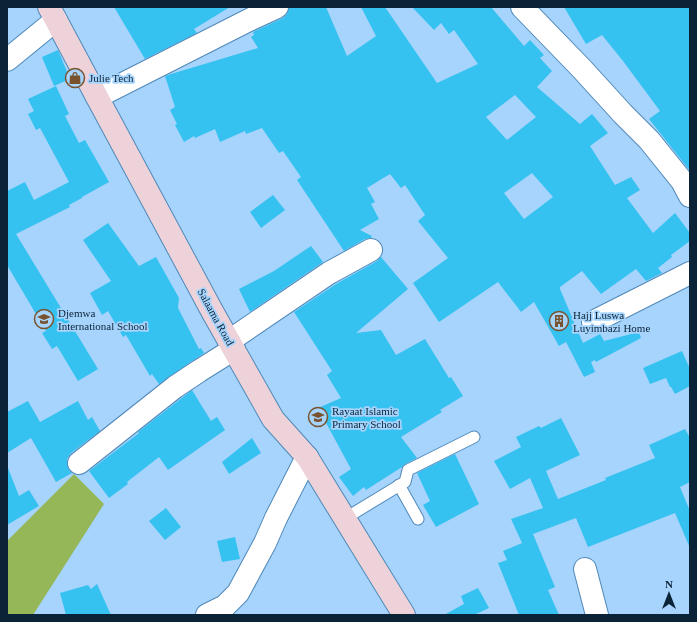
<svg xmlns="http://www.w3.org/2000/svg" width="697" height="622" font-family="Georgia,serif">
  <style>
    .green { fill: #96b758 }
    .building { fill: #36c2f1; fill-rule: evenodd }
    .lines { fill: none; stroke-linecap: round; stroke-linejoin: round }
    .service-casing { stroke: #5088b8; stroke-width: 13 }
    .minor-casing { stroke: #5088b8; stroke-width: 24 }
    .secondary-casing { stroke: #5088b8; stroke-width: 24 }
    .service { stroke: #fff; stroke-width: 11 }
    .minor { stroke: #fff; stroke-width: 22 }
    .secondary { stroke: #edd3d9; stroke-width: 22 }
    .labels { text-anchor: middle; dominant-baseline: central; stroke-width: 3.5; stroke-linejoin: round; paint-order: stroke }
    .poi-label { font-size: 11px; fill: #0b2336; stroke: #a6d4fd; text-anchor: start }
    .street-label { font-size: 11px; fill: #0b2336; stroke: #a6d4fd }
  </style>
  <rect width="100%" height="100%" fill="#a6d4fd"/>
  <path class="green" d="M74,474L104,504L33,615H7V541Z"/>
  <g class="building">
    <path d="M114,7H230L194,29L197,33L145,59Z"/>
    <path d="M289,7H326L347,56L376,36L361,7H385L437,83L478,64L454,30L449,34L441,23L434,30L412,7H491L524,46L530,40L544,55L540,58L552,71L537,87L580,124L592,114L608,133L590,146L615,185L631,177L640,190L627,198L653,233L675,213L690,233V241L671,255L672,257L658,268L662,273L646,281L636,269L601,294L582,271L560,287V289L583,343L600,334L604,341L639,332L641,338L596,362L595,360L591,362L595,372L584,377L566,342L559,346L534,302L521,312L498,282L439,322L413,283L448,258L418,221L425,215L405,185L401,188L390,174L367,188L375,202L371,204L379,219L360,230L372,236L371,238L365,239L344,251L297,180L301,177L283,151L279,153L262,128L246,134L245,131L220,142L215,129L195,138L194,136L184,142L175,125L177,124L170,110L175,107L165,76L171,74L258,48L251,37L254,35L253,32L283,18L287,14ZM515,95L536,117L507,140L486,117ZM532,173L553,197L524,219L504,193Z"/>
    <path d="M564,7H690V171L649,119L660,111L623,61L602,35L586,44Z"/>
    <path d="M58,50L70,79L54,86L42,57Z"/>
    <path d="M56,86L69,114L65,116L79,143L85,140L109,182L82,197V198L69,205L70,207L16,234L98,369L78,381L57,346L52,349L42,333L46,331L7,265V191L25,182L34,200L69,182L40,128L36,130L28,114L34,111L28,99Z"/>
    <path d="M273,195L285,210L261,228L250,212Z"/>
    <path d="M108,223L139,266L156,257L179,298L178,308L199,349L201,348L204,353L159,384L152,374L150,376L126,335L123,337L108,311L102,315L90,293L111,281L83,240Z"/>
    <path d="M311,246L323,262L250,312L239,289L274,271Z"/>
    <path d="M381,257L408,289L356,333L381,330L396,355L425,339L449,378L451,377L463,396L440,410L442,412L401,437L417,458L405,464L402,467L366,490L364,487L353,496L339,477L351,469L318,408L341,398L327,375L332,371L294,312L336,284L377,261Z"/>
    <path d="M682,351L690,369V386L675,394L671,387H670L666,378L650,384L643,368Z"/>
    <path d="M192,390L211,421L217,417L225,430L168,470L159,457L127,482L128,484L109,498L89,471L139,433L138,432Z"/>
    <path d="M28,401L40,422L78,401L88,420L92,417L100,431L71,453L67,459V464L69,470L72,473L56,482L31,438L7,453V412Z"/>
    <path d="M561,418L580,455L546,471L558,499L606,480L605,478L655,458L649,445L685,429L690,438V482L680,487L690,511V548L675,513L588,547L576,518L533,534L555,587L548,590L559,615H519L498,563L507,560L503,551L522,543L511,519L543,508L530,478L510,489L494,461L521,447L516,437L539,426L541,428Z"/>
    <path d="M252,438L261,453L229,474L222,462Z"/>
    <path d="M455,454L479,504L436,527L423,505L430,501L417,473Z"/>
    <path d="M7,468H8L19,496L29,490L39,506L7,525Z"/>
    <path d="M166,508L181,527L165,540L149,521Z"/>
    <path d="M235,537L240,559L222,562L217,541Z"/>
    <path d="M97,584L111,615H66L60,593L88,585L91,589Z"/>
    <path d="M478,588L489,608L474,615H444L464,604L461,596Z"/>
  </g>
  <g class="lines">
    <g class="service-casing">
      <g id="service">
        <path d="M399,485L418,519"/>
        <path d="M344,519L405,482L408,470L474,437"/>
      </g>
    </g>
    <g class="minor-casing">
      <g id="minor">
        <path d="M522,7L582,69L623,114L649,140L682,181L690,196"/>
        <path d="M7,60L56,20"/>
        <path d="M97,97L249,20L277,7"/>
        <path d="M593,322L690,273"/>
        <path d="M229,341L329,273L371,250"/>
        <path d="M79,463L175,387L199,371L234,349"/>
        <path d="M585,569L597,615"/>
        <path d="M207,615L225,606L238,593L265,543L276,518L307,457"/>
      </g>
    </g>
    <g class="secondary-casing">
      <path id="secondary" d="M49,7L97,97L212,311L273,419L307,457L404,615"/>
    </g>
    <use href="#service" class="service"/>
    <use href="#minor" class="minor"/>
    <use href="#secondary" class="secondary"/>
  </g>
  <defs>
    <g id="shop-ring" transform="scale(1)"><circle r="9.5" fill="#a6d4fd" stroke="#78532e" stroke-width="1.5"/><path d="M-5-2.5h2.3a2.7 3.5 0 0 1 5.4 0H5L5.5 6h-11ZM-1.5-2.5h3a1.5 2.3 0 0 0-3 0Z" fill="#78532e"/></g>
    <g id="school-ring" transform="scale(1)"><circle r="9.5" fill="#a6d4fd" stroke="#78532e" stroke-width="1.5"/><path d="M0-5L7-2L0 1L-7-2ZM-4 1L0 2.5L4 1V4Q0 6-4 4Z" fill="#78532e"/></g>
    <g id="building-ring" transform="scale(1)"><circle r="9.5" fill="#a6d4fd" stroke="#78532e" stroke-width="1.5"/><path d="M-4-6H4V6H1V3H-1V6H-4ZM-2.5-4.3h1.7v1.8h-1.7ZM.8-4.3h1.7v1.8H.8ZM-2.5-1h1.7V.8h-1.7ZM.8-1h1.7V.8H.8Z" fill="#78532e"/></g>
  </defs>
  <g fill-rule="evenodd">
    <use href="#shop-ring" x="75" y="78"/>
    <use href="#school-ring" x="44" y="319"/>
    <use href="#building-ring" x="559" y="321"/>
    <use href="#school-ring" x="318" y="417"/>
  </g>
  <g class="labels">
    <g class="poi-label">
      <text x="89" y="78">Julie Tech</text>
      <text x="58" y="313">Djemwa<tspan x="58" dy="13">International School</tspan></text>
      <text x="573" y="315">Hajj Luswa<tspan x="573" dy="13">Luyimbazi Home</tspan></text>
      <text x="332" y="411">Rayaat Islamic<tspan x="332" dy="13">Primary School</tspan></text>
    </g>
    <g class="street-label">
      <text transform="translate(216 317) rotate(61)">Salaama Road</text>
    </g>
  </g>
  <rect width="697" height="622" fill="none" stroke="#0b2336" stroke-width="16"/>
  <g transform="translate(669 594)" stroke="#a6d4fd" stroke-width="3" paint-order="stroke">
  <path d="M0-3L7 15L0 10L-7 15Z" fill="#0b2336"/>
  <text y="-6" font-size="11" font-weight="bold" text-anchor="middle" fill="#0b2336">N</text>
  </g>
</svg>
